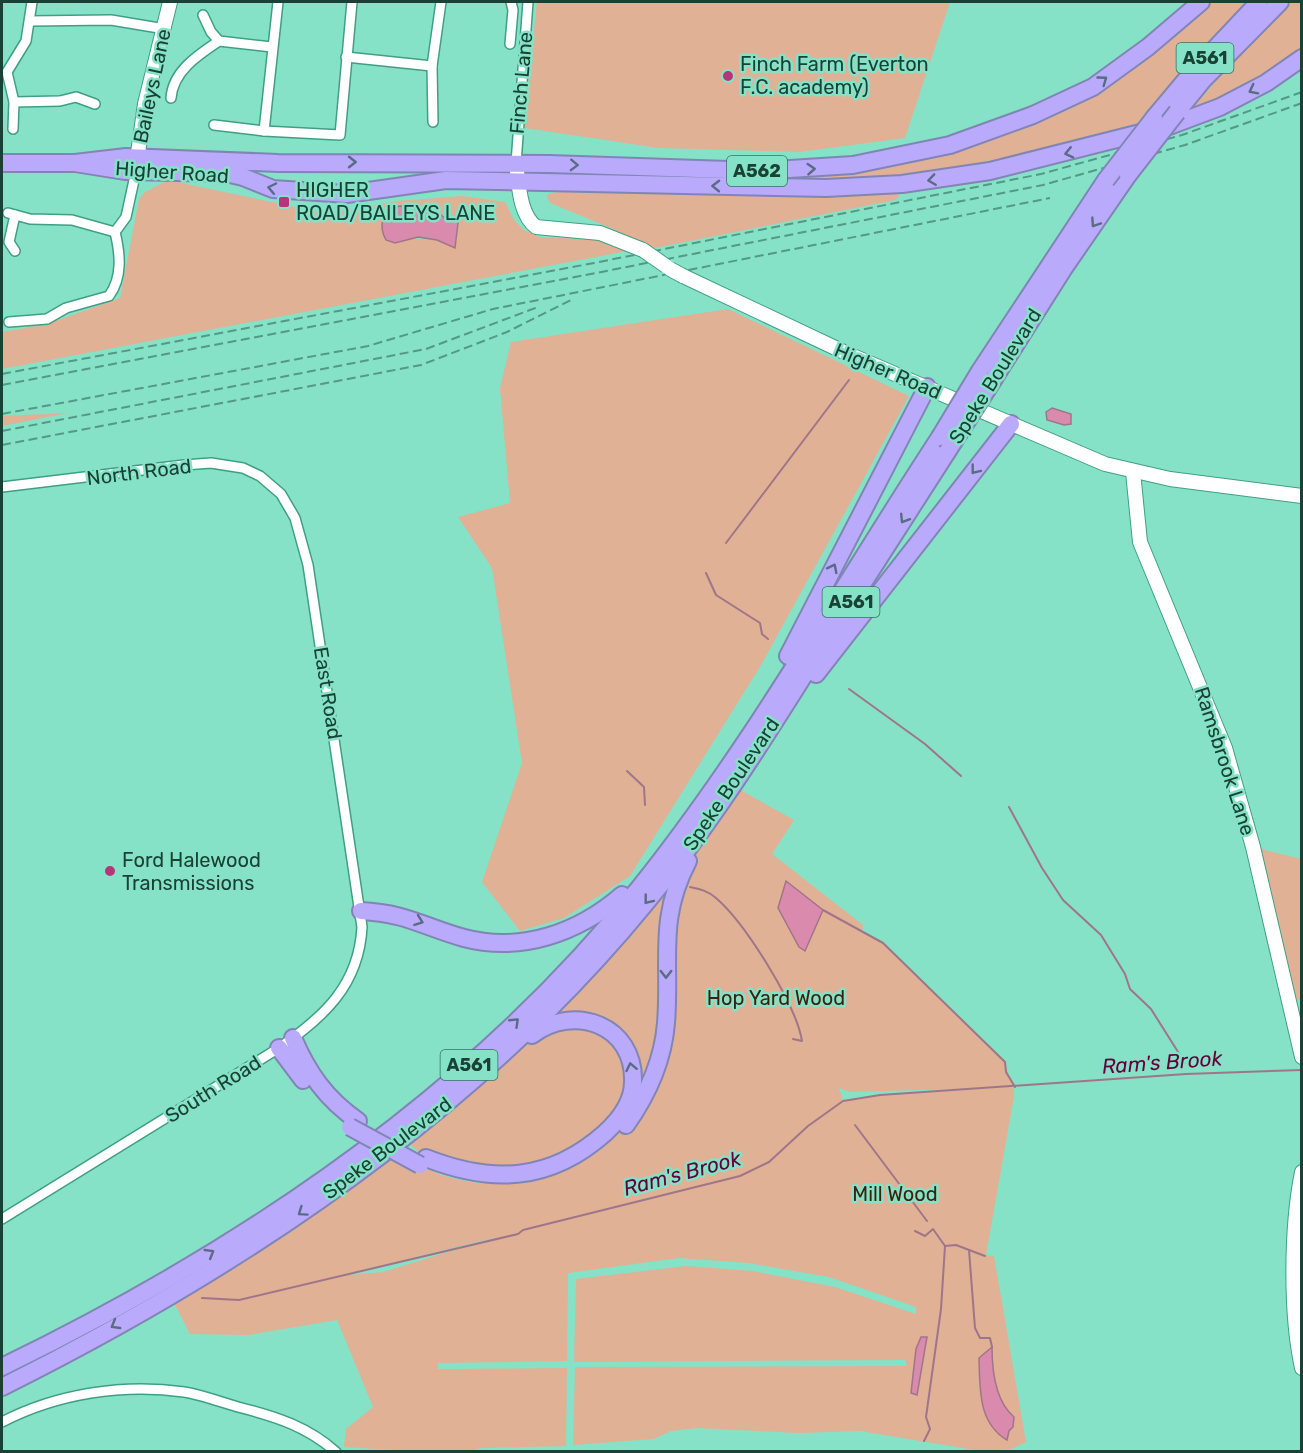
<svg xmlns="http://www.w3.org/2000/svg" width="1303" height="1453" font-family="Rubik,sans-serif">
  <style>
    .green { fill: #e0b195; fill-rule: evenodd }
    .water { fill: #da8bad; stroke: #a07589; stroke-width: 1.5 }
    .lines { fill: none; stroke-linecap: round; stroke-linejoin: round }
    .stream { stroke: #a07589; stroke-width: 2 }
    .street-casing { stroke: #3f9f85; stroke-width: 12 }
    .secondary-casing { stroke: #3f9f85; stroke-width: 16 }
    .highway-casing { stroke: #8185b6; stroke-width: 20 }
    .street { stroke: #fff; stroke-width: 9 }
    .secondary { stroke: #fff; stroke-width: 14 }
    .highway { stroke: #b9aafb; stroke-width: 16 }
    .rail { stroke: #549985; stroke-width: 2; stroke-dasharray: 9 4.5; stroke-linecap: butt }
    .secondary-bridge-casing { stroke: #3f9f85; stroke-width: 16; stroke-linecap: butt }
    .highway-bridge-casing { stroke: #8185b6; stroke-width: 20; stroke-linecap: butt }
    .secondary-bridge { stroke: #fff; stroke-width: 14 }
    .highway-bridge { stroke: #b9aafb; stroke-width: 16 }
    .oneway { stroke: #596b85 }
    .poi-dot { fill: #b8347a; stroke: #85e2c6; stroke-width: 2 }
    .labels { text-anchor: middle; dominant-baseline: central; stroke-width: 5; stroke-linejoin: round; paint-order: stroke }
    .shield { fill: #85e2c6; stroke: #397161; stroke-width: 1.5 }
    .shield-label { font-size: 18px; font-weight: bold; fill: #194136 }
    .poi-label { font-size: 20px; fill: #194136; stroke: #85e2c6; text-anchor: start }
    .street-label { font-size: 20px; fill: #194136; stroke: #85e2c6 }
    .park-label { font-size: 20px; fill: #3e210d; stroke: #85e2c6 }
    .water-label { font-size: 21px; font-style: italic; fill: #64013c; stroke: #85e2c6 }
  </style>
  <rect width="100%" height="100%" fill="#85e2c6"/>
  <g class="green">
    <path d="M537,2H950L905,138L799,152L659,148L524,128Z"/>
    <path d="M1209,2H1250L1134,129L998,162L859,182L554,178L553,168L779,176L1039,120Z"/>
    <path d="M1292,2H1301V49C1267,76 1230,95 1189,112L1221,75Z"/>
    <path d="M168,180L318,212L347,210L396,201L463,196L505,202L514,220L524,230L539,237L601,240L633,250L2,369V332L47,324L120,298L139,199L145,192ZM411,207L438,213L446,219L456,215L460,217L455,248L437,240L407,238Z"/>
    <path d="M898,189L899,197L895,200L650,249L611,228L550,203L547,198L548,194L558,192Z"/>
    <path d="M728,309L909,396L761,665L630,876L564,918L520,931L482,882L522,763L492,568L458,517L510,503L500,388L511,342Z"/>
    <path d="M68,413L2,426V416Z"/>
    <path d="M733,786L794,820L772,854L863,925L862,931L883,943L1005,1062C1007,1075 1015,1083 1014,1096L986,1255L994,1256L1026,1442L1011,1449L981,1451L860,1431L799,1433L697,1428L671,1431L654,1439L573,1445L575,1367L907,1366L905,1360L574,1362L576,1279L686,1266L752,1271L835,1287L916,1314V1307L829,1277L748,1263L679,1258L568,1273L567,1361L438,1363V1369L567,1368L566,1446L482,1448L467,1452L409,1451L344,1447L346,1429L373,1407L337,1320L248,1335L190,1334L172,1299L393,1151C409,1159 425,1169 442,1175C512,1198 588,1177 632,1117L592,1145L516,1175L426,1158L404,1139ZM839,1088L849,1092L994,1088L880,1095L843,1101ZM497,1237L383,1272L338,1276H339Z"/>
    <path d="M1253,847L1301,859V997L1291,1010Z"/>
  </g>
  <g class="water">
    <path d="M400,206L436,211L446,219L459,215L455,248L437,240L418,237L395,243L386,240C378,226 382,208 400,206Z"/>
    <path d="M1052,408L1071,414V424L1064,425L1047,420L1046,412Z"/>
    <path d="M786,881L823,910L805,951L799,947L778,908Z"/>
    <path d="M921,1337H927L917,1395L911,1393L916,1349Z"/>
    <path d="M992,1347C992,1370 995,1401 1014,1417L1013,1427L1009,1431L1007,1440C978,1423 980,1389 979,1358Z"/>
  </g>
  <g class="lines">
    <g class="stream">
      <path d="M726,543L849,380"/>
      <path d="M706,573L716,595L760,623L762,634L768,639"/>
      <path d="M849,689L925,744L961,776"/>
      <path d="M627,771L644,787L645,805"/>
      <path d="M1009,807L1042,868L1063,900L1101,935L1125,974L1130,989L1151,1009L1185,1063"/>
      <path d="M690,887C700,889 708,891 716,898C745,923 796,1004 802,1041L793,1039"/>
      <path d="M823,910L883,943L1005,1062L1006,1072L1015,1087"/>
      <path d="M855,1125L927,1221"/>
      <path d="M915,1231L925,1236L933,1229L945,1246L941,1309L926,1417L930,1429L924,1441"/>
      <path d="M945,1246L956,1245L985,1256"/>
      <path d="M969,1250L975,1328L980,1338H990L992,1347"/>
      <path d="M202,1298L239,1300L518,1234L523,1230L740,1176L769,1162L808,1126L843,1101L880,1095L1186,1074L1302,1070"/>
    </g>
    <g class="street-casing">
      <g id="street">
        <path d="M203,15L211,32L219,41L272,47"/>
        <path d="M30,21L111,20L165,29"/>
        <path d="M510,44L513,10L511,2"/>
        <path d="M346,57L432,66"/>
        <path d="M171,98C173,71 198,55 219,41"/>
        <path d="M14,102L60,101L76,97L95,104"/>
        <path d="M433,122L432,66L441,2"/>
        <path d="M214,125L264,131L340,135L352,2"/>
        <path d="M13,129L14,102L7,72L26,41L32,2"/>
        <path d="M264,131L278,2"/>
        <path d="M516,163L528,2"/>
        <path d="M8,213L30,219L72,220L115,232L126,217L136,171"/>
        <path d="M15,215L9,242L15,251"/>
        <path d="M9,322L47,319L66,308L109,296C123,277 120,253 115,232"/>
        <path d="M2,487L184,465L211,463L243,468L260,476L281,494L295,518L308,565L362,927C359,985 324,1017 279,1048L2,1219"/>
        <path d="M2,1422C56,1394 123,1383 184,1392C203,1395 223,1403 242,1408C277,1417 308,1427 336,1452"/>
      </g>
    </g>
    <g class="secondary-casing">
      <g id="secondary">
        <path d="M516,163C519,184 519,214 536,227L600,233L643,250"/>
        <path d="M136,167L145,104L170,2"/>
        <path d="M683,276L846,353L1105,464L1170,479L1302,496"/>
        <path d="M1133,472L1140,542L1225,748L1253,847L1302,1057"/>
        <path d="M1302,1172C1291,1227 1290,1313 1302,1368"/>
      </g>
    </g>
    <g class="highway-casing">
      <g id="highway">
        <path d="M1177,112L1203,80L1280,2"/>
        <path d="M1154,118L1190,75L1259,2"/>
        <path d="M2,163H75L126,157L278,163L549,164L759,171L853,165L950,145L1033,115L1093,87L1148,47L1201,2"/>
        <path d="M75,163L125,171L226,173L243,177L273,189L347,194L446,180L826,188L902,184L990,171L1172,125L1220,107L1266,83L1302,58"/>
        <path d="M980,371L1106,180"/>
        <path d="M995,377L1064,268L1128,175"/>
        <path d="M788,656L927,387"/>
        <path d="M816,674L1011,424"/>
        <path d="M361,911C406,913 424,927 464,938C521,953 578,933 622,895"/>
        <path d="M293,1038C308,1073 326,1099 358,1121"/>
        <path d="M279,1048L303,1080"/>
        <path d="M626,1125C648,1094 663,1061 666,1023C671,961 657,920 688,861"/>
        <path d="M426,1158C492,1184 550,1182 605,1133C619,1120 633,1102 633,1082C635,1025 574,1003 532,1035"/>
        <path d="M2,1367C241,1251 472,1097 640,887C752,747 841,588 940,437"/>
        <path d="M2,1387C241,1268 474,1113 645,904C707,829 759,747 811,664C856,593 902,523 947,452"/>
      </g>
    </g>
    <use href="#street" class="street"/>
    <use href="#secondary" class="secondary"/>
    <use href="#highway" class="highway"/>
    <g class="rail">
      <path d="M2,374L594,263L1041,174L1182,135L1302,92"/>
      <path d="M2,385L596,273L1043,185L1185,145L1302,103"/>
      <path d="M2,414L368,346L493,309L1050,198"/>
      <path d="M2,431L426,349L538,307"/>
      <path d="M2,445L421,365L507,332L571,300"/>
    </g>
    <g class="secondary-bridge-casing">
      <g id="secondary-bridge">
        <path d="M643,250L666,266"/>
        <path d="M670,269L683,276"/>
      </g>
    </g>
    <g class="highway-bridge-casing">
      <g id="highway-bridge">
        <path d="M1128,175L1177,112"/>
        <path d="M1106,180L1154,118"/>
        <path d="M940,437L980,371"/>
        <path d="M947,452L995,377"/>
        <path d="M350,1127L420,1165"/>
      </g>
    </g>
    <use href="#secondary-bridge" class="secondary-bridge"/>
    <use href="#highway-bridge" class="highway-bridge"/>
  </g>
  <defs><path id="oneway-chevron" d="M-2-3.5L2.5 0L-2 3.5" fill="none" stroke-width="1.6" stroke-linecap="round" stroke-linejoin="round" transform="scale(1.5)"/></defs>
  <g class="oneway">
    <use href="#oneway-chevron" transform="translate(1103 80) rotate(-36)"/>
    <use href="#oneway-chevron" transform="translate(1253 90) rotate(153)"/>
    <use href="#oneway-chevron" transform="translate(1069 153) rotate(167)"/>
    <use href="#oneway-chevron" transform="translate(352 162)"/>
    <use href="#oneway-chevron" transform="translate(574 165) rotate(2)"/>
    <use href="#oneway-chevron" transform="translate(811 169) rotate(-4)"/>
    <use href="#oneway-chevron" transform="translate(932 180) rotate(172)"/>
    <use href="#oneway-chevron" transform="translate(716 186) rotate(-179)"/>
    <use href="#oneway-chevron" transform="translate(272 188) rotate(-168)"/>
    <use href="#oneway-chevron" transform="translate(1095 223) rotate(124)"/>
    <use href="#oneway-chevron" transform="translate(975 470) rotate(128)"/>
    <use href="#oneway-chevron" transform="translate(904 519) rotate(122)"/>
    <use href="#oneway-chevron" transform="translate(833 568) rotate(-63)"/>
    <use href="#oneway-chevron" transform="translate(648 900) rotate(128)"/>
    <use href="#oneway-chevron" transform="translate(419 921) rotate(20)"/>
    <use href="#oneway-chevron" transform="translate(666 974) rotate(90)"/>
    <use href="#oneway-chevron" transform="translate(515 1022) rotate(-44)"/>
    <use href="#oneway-chevron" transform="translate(631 1067) rotate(-102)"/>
    <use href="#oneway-chevron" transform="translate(302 1212) rotate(145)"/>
    <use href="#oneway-chevron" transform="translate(210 1253) rotate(-31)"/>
    <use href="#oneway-chevron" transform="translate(115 1325) rotate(150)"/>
  </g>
  <g class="poi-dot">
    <circle cx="728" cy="76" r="6"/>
    <rect x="278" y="196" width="12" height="12" rx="3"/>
    <circle cx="110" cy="871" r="6"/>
  </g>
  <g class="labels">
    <g class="shield">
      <rect x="1176.5" y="43" width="57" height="30" rx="4.5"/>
      <rect x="727" y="156" width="60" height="30" rx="4.5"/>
      <rect x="822.5" y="587" width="57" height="30" rx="4.5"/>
      <rect x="440.5" y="1050" width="57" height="30" rx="4.5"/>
    </g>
    <g class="shield-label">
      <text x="1205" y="58">A561</text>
      <text x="757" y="171">A562</text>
      <text x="851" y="602">A561</text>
      <text x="469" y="1065">A561</text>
    </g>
    <g class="poi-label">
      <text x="740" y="64">Finch Farm (Everton<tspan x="740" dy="23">F.C. academy)</tspan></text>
      <text x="296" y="190">HIGHER<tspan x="296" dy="23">ROAD/BAILEYS LANE</tspan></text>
      <text x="122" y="860">Ford Halewood<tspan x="122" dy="23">Transmissions</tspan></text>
    </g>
    <g class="street-label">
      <text transform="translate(521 83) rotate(-85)">Finch Lane</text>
      <text transform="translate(152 86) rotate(-78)">Baileys Lane</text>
      <text transform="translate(172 172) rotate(4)">Higher Road</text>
      <text transform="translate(888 371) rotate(23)">Higher Road</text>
      <text transform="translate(995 376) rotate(-58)">Speke Boulevard</text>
      <text transform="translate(139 472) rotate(-7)">North Road</text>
      <text transform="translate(328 693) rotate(81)">East Road</text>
      <text transform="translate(1225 761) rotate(72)">Ramsbrook Lane</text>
      <text transform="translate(731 784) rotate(-56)">Speke Boulevard</text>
      <text transform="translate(213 1089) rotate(-32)">South Road</text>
      <text transform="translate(387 1148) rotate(-37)">Speke Boulevard</text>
    </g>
    <g class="park-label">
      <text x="776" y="998">Hop Yard Wood</text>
      <text x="895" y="1194">Mill Wood</text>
    </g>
    <g class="water-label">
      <text transform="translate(1162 1062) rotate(-4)">Ram's Brook</text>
      <text transform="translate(682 1173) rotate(-15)">Ram's Brook</text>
    </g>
  </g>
  <rect width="1303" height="1453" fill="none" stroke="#194136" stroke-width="6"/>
</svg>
